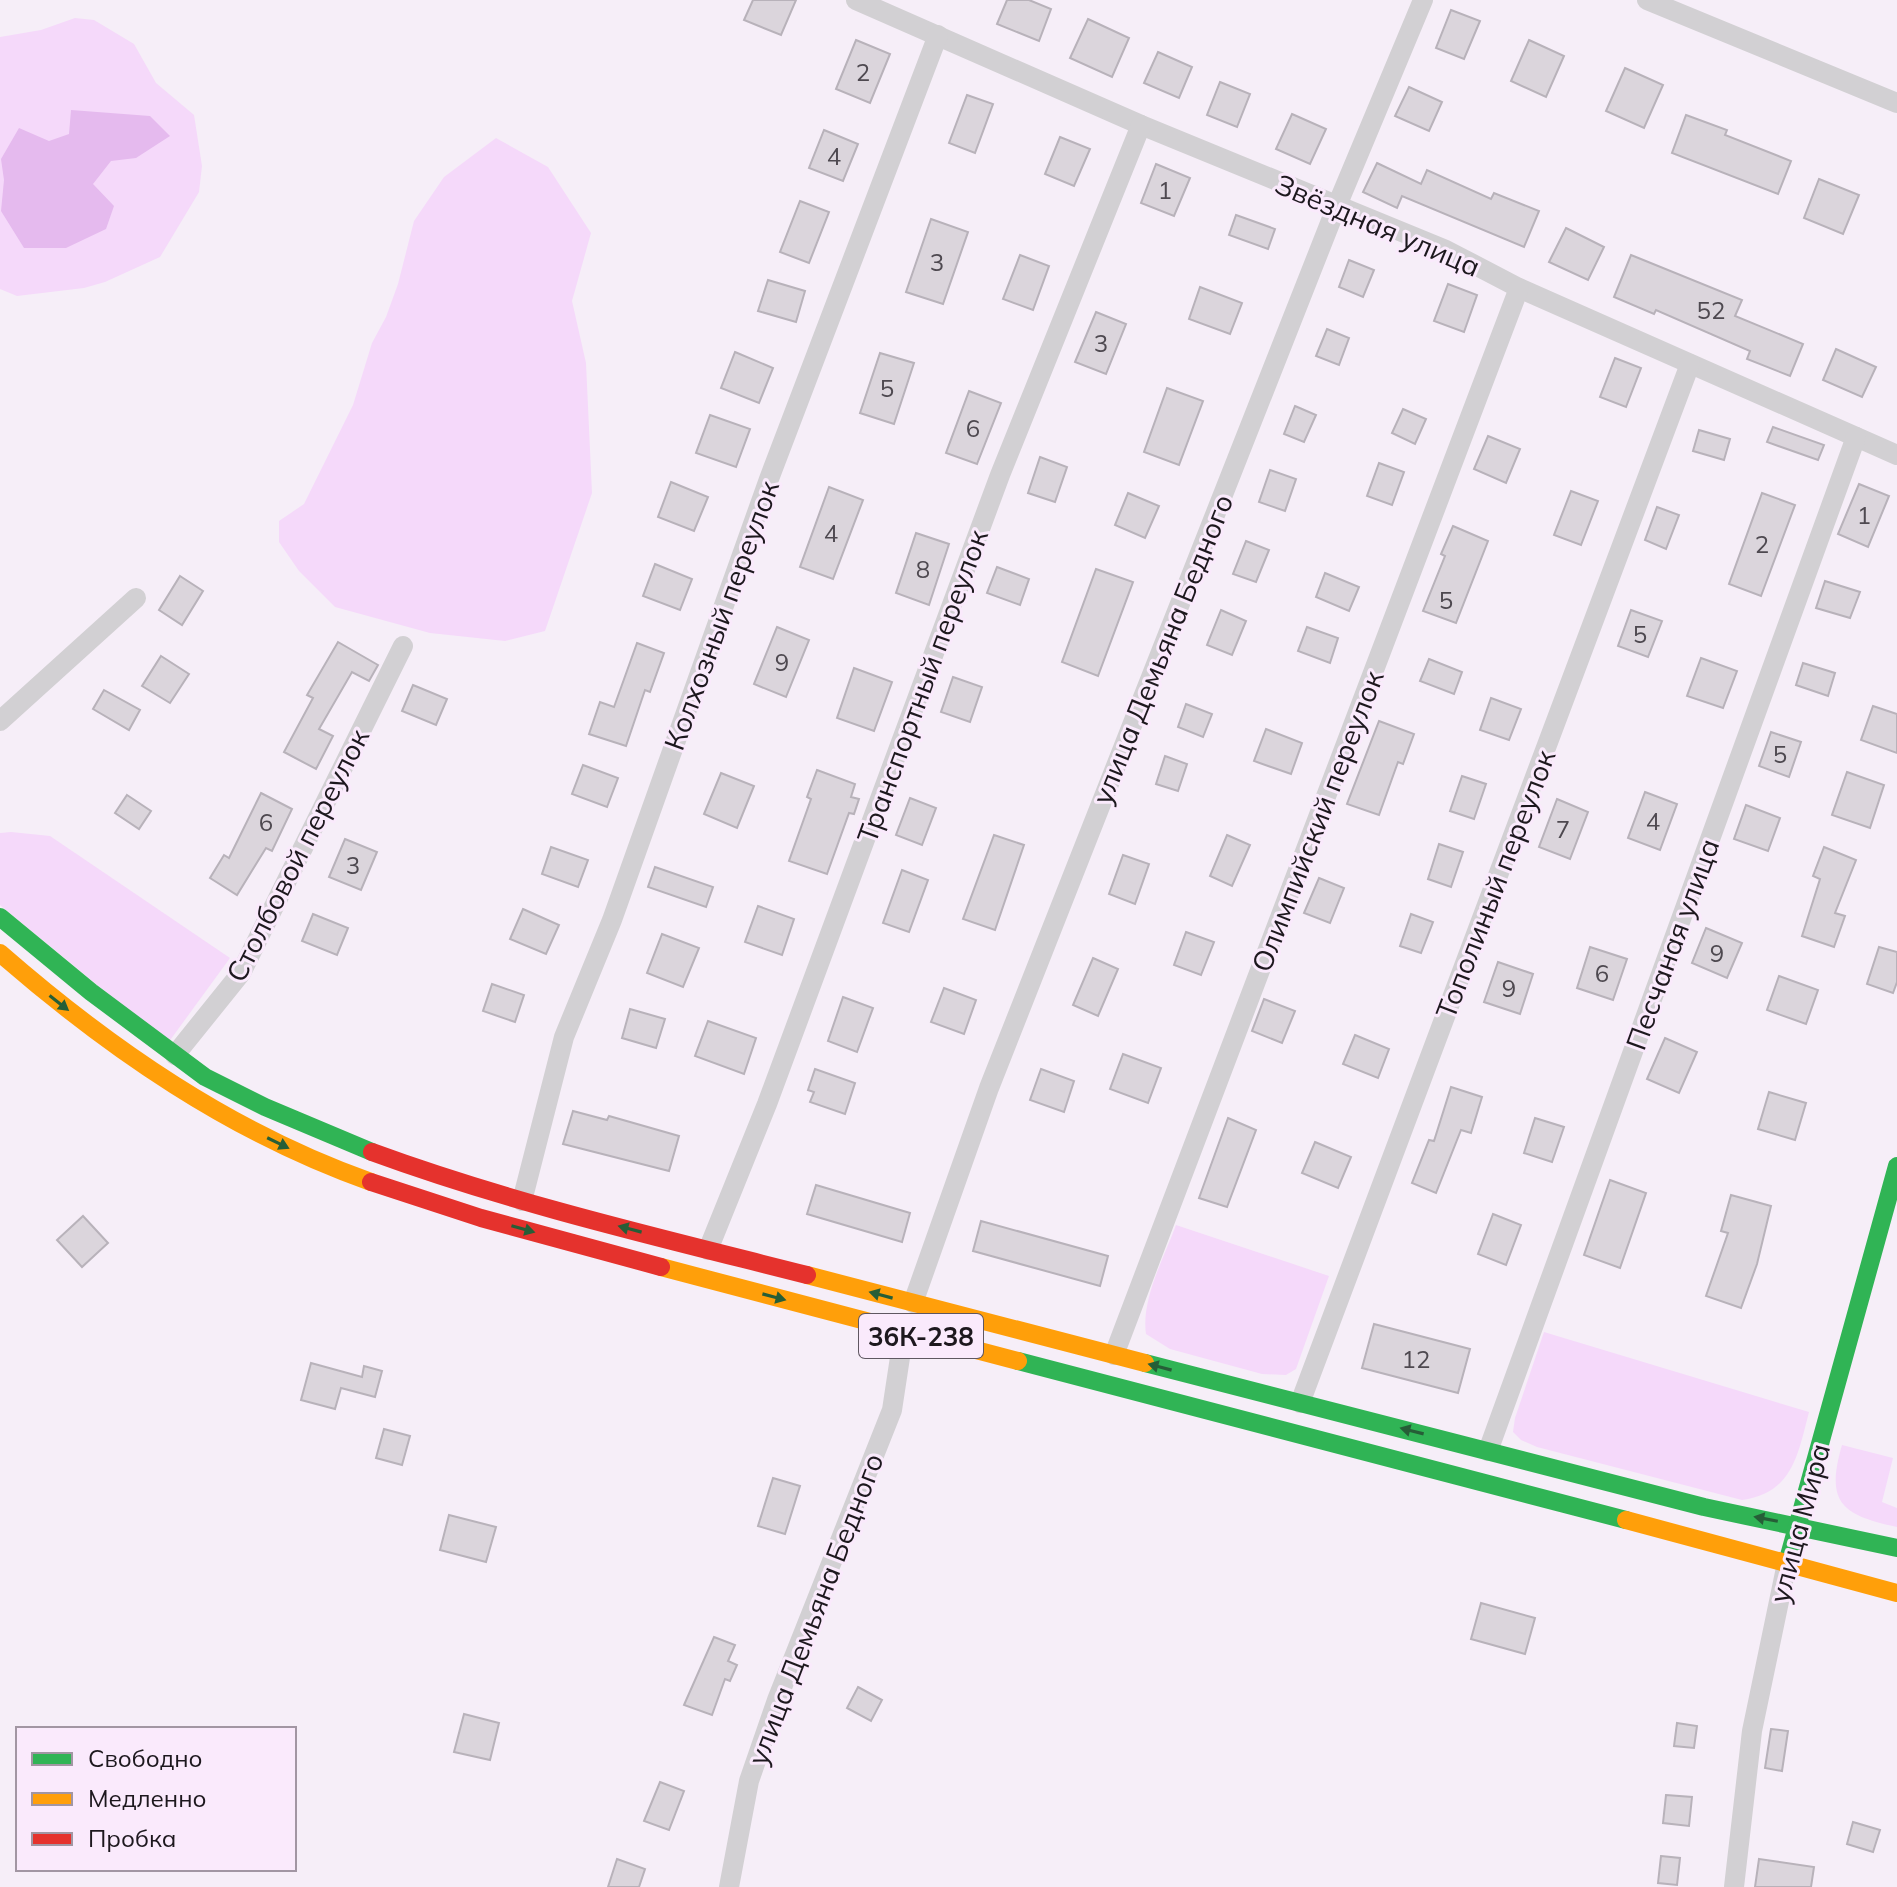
<svg xmlns="http://www.w3.org/2000/svg" width="1897" height="1887" font-family="Mulish,sans-serif">
  <style>
    .green { fill: #f5d9fa }
    .water { fill: #e5baee }
    .building { fill: #dbd5dc; stroke: #b8b2ba; stroke-width: 2 }
    .lines { fill: none; stroke-linecap: round; stroke-linejoin: round }
    .street { stroke: #d2d0d3; stroke-width: 20 }
    .fast { stroke: #30b455; stroke-width: 18 }
    .slow { stroke: #ff9f0a; stroke-width: 18 }
    .jam { stroke: #e5322d; stroke-width: 18 }
    .oneway { fill: #265e37 }
    .labels { text-anchor: middle; dominant-baseline: central; stroke-width: 6; stroke-linejoin: round; paint-order: stroke }
    .number-label { font-size: 24px; fill: #4e4950 }
    .shield { fill: #faeafc; stroke: #5f5761; stroke-width: 2 }
    .shield-label { font-size: 26px; font-weight: bold; fill: #1d181e }
    .street-label { font-size: 28px; fill: #1d181e; stroke: #faeafc }
  </style>
  <rect width="100%" height="100%" fill="#f6eef8"/>
  <g class="green">
    <path d="M75,18L94,20L134,44L156,83L194,115L202,166L199,192L160,257L105,282L84,288L17,296L0,289V37L41,30Z"/>
    <path d="M496,138L548,167L591,233L572,301L586,363L592,493L545,631L505,641L430,633L335,607L299,571L279,542V521L304,504L353,405L372,343L386,317L398,284L414,221L444,177Z"/>
    <path d="M11,832L50,836L230,958L168,1043L0,905V833Z"/>
    <path d="M1176,1225L1329,1276L1296,1369L1286,1375L1262,1374L1170,1349L1146,1334C1141,1299 1164,1258 1176,1225Z"/>
    <path d="M1544,1332L1809,1412C1798,1454 1793,1493 1742,1500L1537,1447L1521,1440L1513,1432L1515,1418Z"/>
    <path d="M1842,1445L1893,1458L1882,1502L1897,1508V1527C1842,1515 1825,1503 1842,1445Z"/>
  </g>
  <path class="water" d="M71,110L150,116L170,136L136,158L111,161L93,184L114,206L106,229L66,248H24L1,211L4,180L1,159L19,128L49,141L69,134Z"/>
  <g class="building">
    <path d="M753,0H796L781,35L744,20Z"/>
    <path d="M1007,0H1029L1051,9L1039,41L997,24Z"/>
    <path d="M1451,10L1480,21L1464,59L1436,48Z"/>
    <path d="M1088,19L1129,38L1112,77L1070,58Z"/>
    <path d="M856,40L890,54L870,103L836,89Z"/>
    <path d="M1529,40L1564,56L1546,97L1511,81Z"/>
    <path d="M1158,52L1192,67L1179,98L1144,83Z"/>
    <path d="M1625,68L1663,85L1644,128L1606,111Z"/>
    <path d="M1220,82L1250,94L1237,127L1207,115Z"/>
    <path d="M1409,87L1442,102L1429,131L1395,116Z"/>
    <path d="M967,95L993,104L975,153L949,143Z"/>
    <path d="M1292,114L1326,129L1310,164L1276,149Z"/>
    <path d="M1686,115L1727,130L1725,135L1791,161L1778,194L1672,153Z"/>
    <path d="M824,130L858,144L843,181L809,168Z"/>
    <path d="M1060,137L1090,149L1074,186L1045,174Z"/>
    <path d="M1377,163L1421,184L1427,170L1491,199L1494,193L1539,211L1524,247L1402,196L1397,208L1363,192Z"/>
    <path d="M1156,164L1190,178L1174,216L1141,203Z"/>
    <path d="M1819,179L1859,195L1843,234L1804,218Z"/>
    <path d="M800,201L829,212L809,263L780,252Z"/>
    <path d="M1236,215L1275,229L1268,249L1229,235Z"/>
    <path d="M931,219L968,232L943,304L906,292Z"/>
    <path d="M1566,228L1604,247L1588,280L1549,262Z"/>
    <path d="M1020,255L1049,266L1033,310L1003,299Z"/>
    <path d="M1631,255L1742,300L1735,316L1803,344L1790,376L1747,359L1750,351L1656,310L1654,314L1614,297Z"/>
    <path d="M1349,260L1374,270L1363,297L1339,287Z"/>
    <path d="M768,280L805,291L796,322L758,311Z"/>
    <path d="M1448,284L1477,295L1464,332L1434,321Z"/>
    <path d="M1200,287L1242,303L1230,334L1189,319Z"/>
    <path d="M1096,312L1126,324L1106,374L1075,362Z"/>
    <path d="M1327,329L1349,338L1339,365L1316,356Z"/>
    <path d="M1836,349L1876,367L1862,397L1823,380Z"/>
    <path d="M735,352L773,368L759,403L721,388Z"/>
    <path d="M880,353L914,363L894,424L860,413Z"/>
    <path d="M1615,358L1641,368L1626,407L1600,397Z"/>
    <path d="M1167,388L1203,401L1179,465L1144,452Z"/>
    <path d="M969,391L1001,403L977,464L946,453Z"/>
    <path d="M1295,406L1316,415L1304,442L1284,434Z"/>
    <path d="M1403,409L1426,419L1415,444L1392,433Z"/>
    <path d="M710,415L750,429L736,467L696,453Z"/>
    <path d="M1773,427L1824,445L1818,460L1767,442Z"/>
    <path d="M1699,430L1730,439L1724,460L1693,451Z"/>
    <path d="M1488,436L1520,449L1506,483L1474,469Z"/>
    <path d="M1040,457L1067,467L1055,502L1028,493Z"/>
    <path d="M1379,463L1404,472L1392,505L1367,496Z"/>
    <path d="M1270,470L1296,479L1285,511L1259,502Z"/>
    <path d="M671,482L708,497L694,531L658,517Z"/>
    <path d="M1859,484L1889,496L1868,547L1838,534Z"/>
    <path d="M829,487L863,500L833,579L800,567Z"/>
    <path d="M1571,491L1598,501L1581,545L1554,535Z"/>
    <path d="M1128,493L1159,506L1145,538L1115,525Z"/>
    <path d="M1762,493L1795,505L1761,596L1729,584Z"/>
    <path d="M1657,507L1679,515L1666,549L1645,540Z"/>
    <path d="M1453,526L1488,541L1456,623L1423,611L1445,556L1441,554Z"/>
    <path d="M916,533L949,544L929,605L896,593Z"/>
    <path d="M1246,541L1269,550L1256,582L1233,574Z"/>
    <path d="M655,564L692,579L680,610L643,596Z"/>
    <path d="M997,567L1029,579L1020,605L987,593Z"/>
    <path d="M1096,569L1133,582L1098,676L1062,662Z"/>
    <path d="M1325,573L1359,587L1349,611L1316,597Z"/>
    <path d="M180,576L203,591L182,625L159,610Z"/>
    <path d="M1825,581L1860,592L1850,618L1816,608Z"/>
    <path d="M1221,610L1246,621L1232,655L1207,645Z"/>
    <path d="M1631,610L1662,621L1648,657L1618,646Z"/>
    <path d="M777,627L809,640L786,697L754,684Z"/>
    <path d="M1307,627L1338,638L1330,663L1298,651Z"/>
    <path d="M338,642L378,665L369,681L352,672L319,729L333,736L316,769L284,752L313,698L307,695Z"/>
    <path d="M637,643L664,653L650,692L645,690L626,746L589,734L600,702L614,707Z"/>
    <path d="M161,656L189,674L170,703L142,686Z"/>
    <path d="M1701,658L1737,671L1723,708L1687,696Z"/>
    <path d="M1429,659L1462,672L1454,694L1420,681Z"/>
    <path d="M1803,663L1835,673L1828,696L1796,685Z"/>
    <path d="M854,668L892,682L874,731L837,718Z"/>
    <path d="M953,677L982,687L970,722L941,712Z"/>
    <path d="M413,685L447,699L436,725L402,711Z"/>
    <path d="M104,690L140,710L129,730L93,709Z"/>
    <path d="M1491,698L1521,709L1509,740L1480,730Z"/>
    <path d="M1186,704L1212,714L1203,737L1178,727Z"/>
    <path d="M1873,706L1897,714V753L1861,740Z"/>
    <path d="M1379,721L1414,734L1403,764L1398,762L1379,815L1347,804Z"/>
    <path d="M1266,729L1302,743L1291,774L1254,761Z"/>
    <path d="M1771,732L1801,742L1789,777L1759,766Z"/>
    <path d="M1165,756L1187,764L1178,791L1156,784Z"/>
    <path d="M583,765L618,778L607,807L572,794Z"/>
    <path d="M817,770L855,784L851,797L859,799L854,814L849,813L827,874L789,861L811,799L807,797Z"/>
    <path d="M1847,772L1884,785L1870,828L1832,815Z"/>
    <path d="M721,773L754,786L737,828L704,814Z"/>
    <path d="M1462,776L1486,784L1474,819L1450,811Z"/>
    <path d="M1645,792L1677,804L1660,850L1628,838Z"/>
    <path d="M261,793L292,809L272,851L266,848L237,895L210,878L224,855L229,858Z"/>
    <path d="M127,795L151,811L139,829L115,813Z"/>
    <path d="M910,798L936,808L922,845L896,835Z"/>
    <path d="M1557,799L1588,812L1570,859L1539,847Z"/>
    <path d="M1746,805L1780,818L1768,851L1734,839Z"/>
    <path d="M994,835L1024,845L995,930L963,919Z"/>
    <path d="M1227,835L1250,845L1232,886L1210,876Z"/>
    <path d="M345,839L377,852L361,890L329,877Z"/>
    <path d="M1439,844L1463,852L1451,887L1428,879Z"/>
    <path d="M551,847L588,860L578,887L542,874Z"/>
    <path d="M1824,847L1856,860L1835,913L1845,916L1834,947L1802,936L1820,879L1813,876Z"/>
    <path d="M1123,855L1149,864L1135,904L1109,894Z"/>
    <path d="M655,867L713,887L706,907L648,887Z"/>
    <path d="M902,870L928,880L909,932L883,923Z"/>
    <path d="M1319,878L1344,888L1330,923L1304,913Z"/>
    <path d="M758,906L794,919L782,955L745,942Z"/>
    <path d="M523,909L559,925L546,954L510,939Z"/>
    <path d="M313,914L348,928L337,955L302,941Z"/>
    <path d="M1411,914L1433,922L1421,953L1400,946Z"/>
    <path d="M1706,928L1742,943L1727,978L1692,963Z"/>
    <path d="M1186,932L1214,942L1201,975L1174,965Z"/>
    <path d="M662,934L699,948L683,987L647,973Z"/>
    <path d="M1590,947L1627,959L1613,1000L1577,988Z"/>
    <path d="M1879,947L1897,952V982L1893,993L1867,984Z"/>
    <path d="M1093,958L1118,969L1098,1016L1073,1005Z"/>
    <path d="M1498,962L1533,974L1520,1014L1484,1002Z"/>
    <path d="M1779,976L1818,990L1806,1024L1767,1010Z"/>
    <path d="M492,984L524,995L515,1022L483,1011Z"/>
    <path d="M944,988L976,1000L964,1034L931,1022Z"/>
    <path d="M843,997L873,1008L857,1052L828,1041Z"/>
    <path d="M1264,999L1295,1011L1282,1043L1252,1031Z"/>
    <path d="M630,1009L665,1019L656,1048L622,1038Z"/>
    <path d="M708,1021L756,1038L744,1074L695,1056Z"/>
    <path d="M1355,1035L1389,1049L1378,1078L1343,1064Z"/>
    <path d="M1665,1038L1697,1052L1679,1093L1647,1079Z"/>
    <path d="M1123,1054L1161,1068L1148,1103L1110,1089Z"/>
    <path d="M815,1069L855,1083L845,1114L810,1102L814,1092L808,1090Z"/>
    <path d="M1041,1069L1074,1081L1064,1112L1030,1100Z"/>
    <path d="M1451,1087L1482,1097L1471,1133L1461,1130L1436,1193L1412,1183L1429,1140L1434,1141Z"/>
    <path d="M1769,1092L1806,1103L1795,1140L1758,1129Z"/>
    <path d="M573,1111L607,1120L609,1116L679,1136L669,1171L563,1144Z"/>
    <path d="M1228,1118L1256,1130L1227,1207L1199,1198Z"/>
    <path d="M1535,1118L1564,1127L1552,1162L1524,1153Z"/>
    <path d="M1315,1142L1351,1157L1338,1188L1302,1173Z"/>
    <path d="M1610,1180L1646,1193L1620,1268L1584,1255Z"/>
    <path d="M816,1185L910,1213L902,1242L807,1214Z"/>
    <path d="M1731,1195L1771,1206L1757,1264L1741,1308L1706,1296L1728,1233L1721,1231Z"/>
    <path d="M1493,1214L1521,1225L1506,1265L1478,1254Z"/>
    <path d="M83,1216L108,1243L82,1267L57,1240Z"/>
    <path d="M981,1221L1108,1256L1100,1286L973,1251Z"/>
    <path d="M1374,1324L1470,1349L1458,1393L1362,1368Z"/>
    <path d="M311,1363L362,1377L364,1366L382,1371L375,1397L341,1388L335,1409L301,1400Z"/>
    <path d="M384,1429L410,1436L402,1465L376,1458Z"/>
    <path d="M773,1478L800,1486L785,1534L758,1526Z"/>
    <path d="M449,1515L496,1527L486,1562L440,1550Z"/>
    <path d="M1481,1603L1535,1618L1525,1654L1471,1639Z"/>
    <path d="M714,1637L735,1645L728,1661L737,1665L730,1681L725,1679L712,1715L684,1705Z"/>
    <path d="M858,1687L882,1700L871,1721L847,1708Z"/>
    <path d="M464,1714L499,1723L490,1760L454,1752Z"/>
    <path d="M1677,1723L1697,1726L1694,1748L1674,1746Z"/>
    <path d="M1771,1729L1788,1731L1782,1771L1765,1768Z"/>
    <path d="M660,1782L684,1791L669,1830L644,1821Z"/>
    <path d="M1666,1795L1692,1797L1689,1826L1663,1823Z"/>
    <path d="M1853,1822L1880,1830L1873,1852L1847,1844Z"/>
    <path d="M1661,1856L1680,1858L1677,1885L1658,1883Z"/>
    <path d="M617,1859L645,1869L639,1887H608Z"/>
    <path d="M1759,1859L1814,1867L1811,1887H1755Z"/>
  </g>
  <g class="lines">
    <g class="street">
      <path d="M856,0L1141,125L1446,250L1519,288L1897,455"/>
      <path d="M1647,0L1897,103"/>
      <path d="M0,721L136,598"/>
      <path d="M175,1055L241,973L403,646"/>
      <path d="M522,1201L564,1037L612,920L769,479L938,35"/>
      <path d="M708,1250L767,1104L1000,475L1141,125"/>
      <path d="M913,1303L989,1088L1336,208L1423,0"/>
      <path d="M1114,1355L1519,288"/>
      <path d="M1300,1403L1690,364"/>
      <path d="M1488,1451L1856,437"/>
      <path d="M729,1887L749,1781L777,1700L892,1410L904,1331"/>
      <path d="M1734,1887L1752,1731L1787,1563"/>
    </g>
    <g class="fast">
      <path d="M0,917L91,992L205,1077L265,1107L372,1152"/>
      <path d="M1018,1361L1626,1520"/>
      <path d="M1145,1363L1704,1507L1897,1548"/>
      <path d="M1787,1563L1897,1166"/>
    </g>
    <g class="slow">
      <path d="M0,953C110,1049 232,1133 371,1182"/>
      <path d="M661,1267L1018,1361"/>
      <path d="M807,1275L1145,1363"/>
      <path d="M1626,1520L1897,1593"/>
    </g>
    <g class="jam">
      <path d="M372,1152C514,1204 661,1238 807,1275"/>
      <path d="M371,1182L481,1218L661,1267"/>
    </g>
  </g>
  <defs><path id="oneway-solid" d="M-6-.8H1V-3.2L6.5 0L1 3.2V.8H-6Z" transform="scale(2)"/></defs>
  <g class="oneway">
    <use href="#oneway-solid" transform="translate(59 1003) rotate(38)"/>
    <use href="#oneway-solid" transform="translate(278 1143) rotate(26)"/>
    <use href="#oneway-solid" transform="translate(523 1229) rotate(16)"/>
    <use href="#oneway-solid" transform="translate(630 1229) rotate(-165)"/>
    <use href="#oneway-solid" transform="translate(881 1295) rotate(-165)"/>
    <use href="#oneway-solid" transform="translate(774 1297) rotate(15)"/>
    <use href="#oneway-solid" transform="translate(1160 1367) rotate(-165)"/>
    <use href="#oneway-solid" transform="translate(1412 1431) rotate(-166)"/>
    <use href="#oneway-solid" transform="translate(1766 1519) rotate(-169)"/>
  </g>
  <g class="labels">
    <g class="number-label">
      <text x="863" y="72">2</text>
      <text x="834" y="156">4</text>
      <text x="1165" y="190">1</text>
      <text x="937" y="262">3</text>
      <text x="1711" y="310">52</text>
      <text x="1101" y="343">3</text>
      <text x="887" y="388">5</text>
      <text x="973" y="428">6</text>
      <text x="1864" y="515">1</text>
      <text x="831" y="533">4</text>
      <text x="1762" y="544">2</text>
      <text x="923" y="569">8</text>
      <text x="1446" y="600">5</text>
      <text x="1640" y="634">5</text>
      <text x="782" y="662">9</text>
      <text x="1780" y="754">5</text>
      <text x="1653" y="821">4</text>
      <text x="266" y="822">6</text>
      <text x="1563" y="829">7</text>
      <text x="353" y="865">3</text>
      <text x="1717" y="953">9</text>
      <text x="1602" y="973">6</text>
      <text x="1509" y="988">9</text>
      <text x="1416" y="1359">12</text>
    </g>
    <rect class="shield" x="859" y="1314" width="124" height="44" rx="6"/>
    <g class="shield-label">
      <text x="921" y="1336">36К-238</text>
    </g>
    <g class="street-label">
      <text transform="translate(1378 225) rotate(23)">Звёздная улица</text>
      <text transform="translate(721 615) rotate(-70)">Колхозный переулок</text>
      <text transform="translate(1162 649) rotate(-68)">улица Демьяна Бедного</text>
      <text transform="translate(922 686) rotate(-70)">Транспортный переулок</text>
      <text transform="translate(1317 821) rotate(-69)">Олимпийский переулок</text>
      <text transform="translate(297 855) rotate(-63)">Столбовой переулок</text>
      <text transform="translate(1495 884) rotate(-69)">Тополиный переулок</text>
      <text transform="translate(1672 944) rotate(-70)">Песчаная улица</text>
      <text transform="translate(1799 1523) rotate(-75)">улица Мира</text>
      <text transform="translate(815 1609) rotate(-69)">улица Демьяна Бедного</text>
    </g>
  </g>
  <rect x="16" y="1727" width="280" height="144" fill="#faeafc" stroke="#a296a3" stroke-width="2"/>
  <rect x="32" y="1753" width="40" height="12" fill="#30b455" stroke="#a296a3" stroke-width="2"/>
  <text x="88" y="1767" font-size="24" fill="#1d181e">Свободно</text>
  <rect x="32" y="1793" width="40" height="12" fill="#ff9f0a" stroke="#a296a3" stroke-width="2"/>
  <text x="88" y="1807" font-size="24" fill="#1d181e">Медленно</text>
  <rect x="32" y="1833" width="40" height="12" fill="#e5322d" stroke="#a296a3" stroke-width="2"/>
  <text x="88" y="1847" font-size="24" fill="#1d181e">Пробка</text>
</svg>
